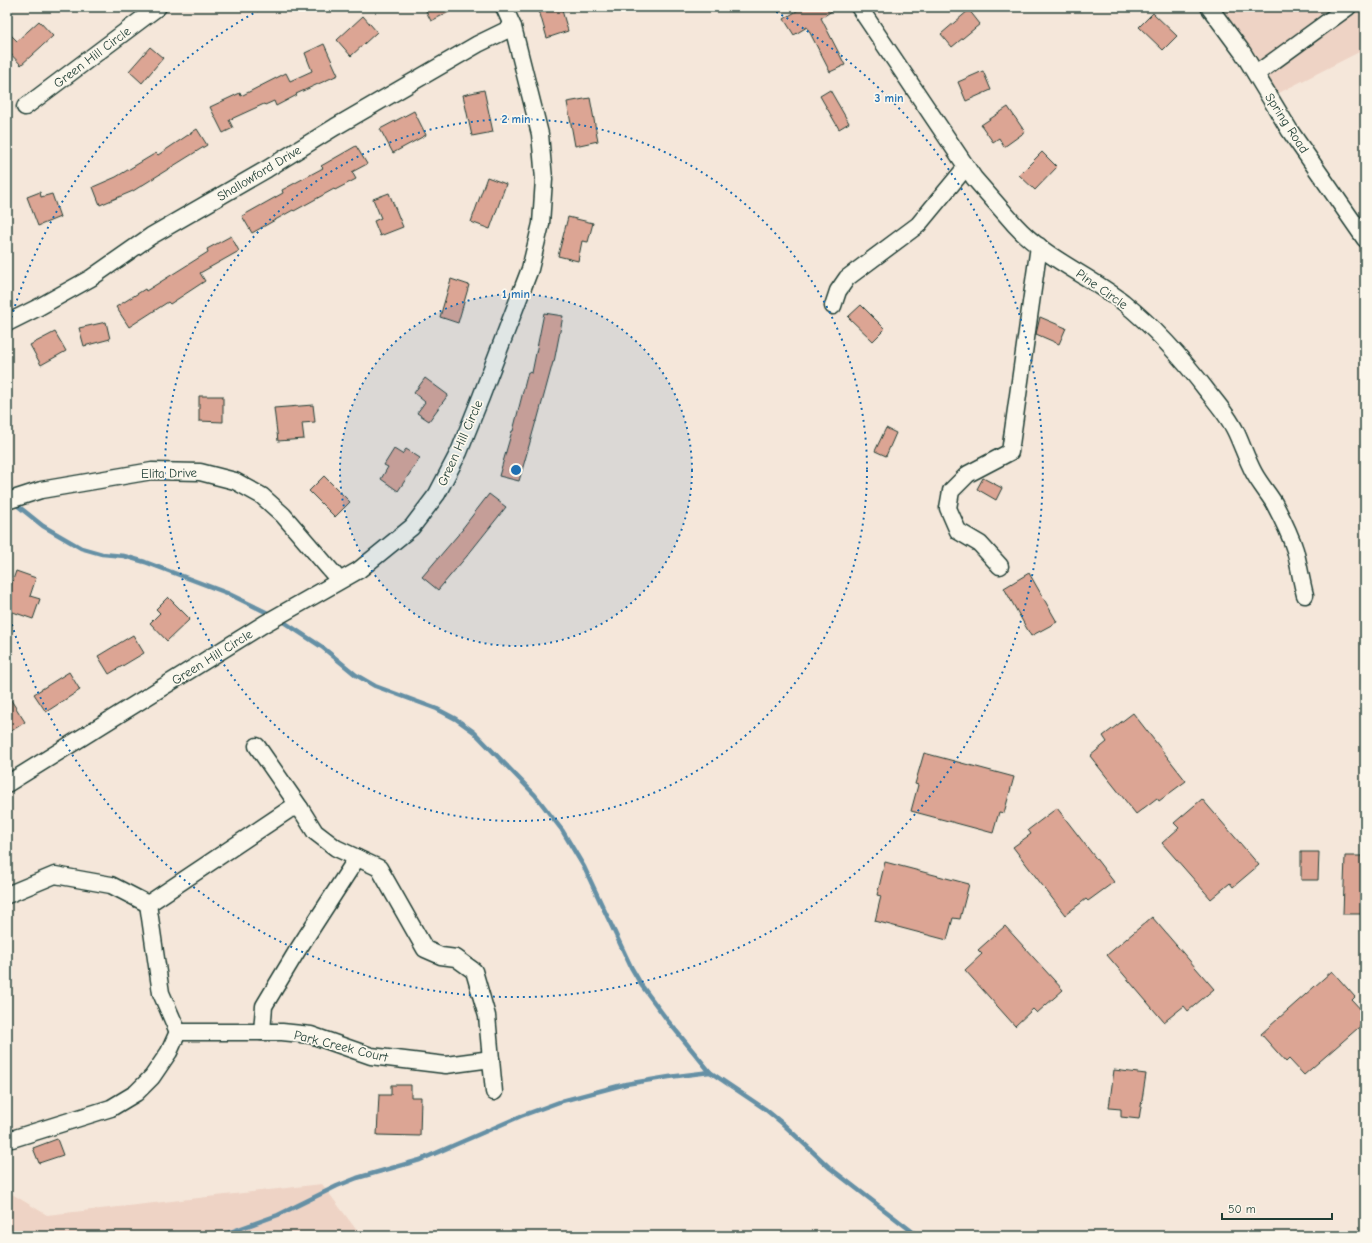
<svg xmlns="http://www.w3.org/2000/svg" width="1372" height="1243" font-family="'Comic Neue',sans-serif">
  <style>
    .built { fill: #eed3c5 }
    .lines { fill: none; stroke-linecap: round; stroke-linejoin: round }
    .stream { stroke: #6590a5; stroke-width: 4.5 }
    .building { fill: #dca594; stroke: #1f3d34 }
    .minor-casing { stroke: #1f3d34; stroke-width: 19 }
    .minor { stroke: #fbf7ec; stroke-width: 16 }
    .ring { fill: none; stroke: #1f6fb2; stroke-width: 2; stroke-dasharray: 2 4 }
    .labels { text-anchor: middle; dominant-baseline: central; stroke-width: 3.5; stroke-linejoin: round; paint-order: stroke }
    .street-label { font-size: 13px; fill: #1f3d34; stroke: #fbf7ec }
    .centre { fill: #1f6fb2; stroke: #fbf7ec; stroke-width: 2 }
    .ring-label { font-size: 12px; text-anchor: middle; font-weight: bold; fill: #1f6fb2; stroke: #fbf7ec; stroke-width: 3.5; stroke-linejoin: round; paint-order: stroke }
  </style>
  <rect width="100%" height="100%" fill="#f5e7da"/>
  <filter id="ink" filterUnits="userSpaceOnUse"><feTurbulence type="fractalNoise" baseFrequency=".025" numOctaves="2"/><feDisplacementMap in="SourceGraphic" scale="8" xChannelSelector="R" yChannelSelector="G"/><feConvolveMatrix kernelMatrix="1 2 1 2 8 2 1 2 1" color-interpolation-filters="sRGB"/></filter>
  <g filter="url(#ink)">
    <g class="built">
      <path d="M1213,7H1365V49L1271,97Z"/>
      <path d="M322,1184L361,1236H7V1191L47,1215Z"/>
    </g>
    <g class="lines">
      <g class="stream">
        <path d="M13,502L43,526L81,548L102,554L124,556L145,562L227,593L272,615"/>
        <path d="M279,619L322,647L356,675L375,686L437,709L456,719L474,732L535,795L562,830L584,867L631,967L642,986L668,1021L710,1072L765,1109L782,1123L830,1168L918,1236"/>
        <path d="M219,1236L278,1215L337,1186L357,1178L420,1160L521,1116L562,1101L626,1084L669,1077L710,1072"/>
      </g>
    </g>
    <g class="building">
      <path d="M424,7H459L431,21Z"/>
      <path d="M538,7H561L568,31L547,38Z"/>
      <path d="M803,7H838L821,18L845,65L830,72L807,27L794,35L784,19Z"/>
      <path d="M969,10L980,24L952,47L941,34Z"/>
      <path d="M1153,13L1177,36L1163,50L1139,27Z"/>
      <path d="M363,16L377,32L351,56L337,40Z"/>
      <path d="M39,21L53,36L21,65L7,50V31L17,41Z"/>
      <path d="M324,44L338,75L296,94L297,95L276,106L274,101L265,105L264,104L229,120L233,128L223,133L210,107L240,93L241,96L286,73L290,81L312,71L305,53Z"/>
      <path d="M150,47L163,58L142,83L129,71Z"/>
      <path d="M983,71L991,90L966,101L958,82Z"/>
      <path d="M484,90L493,132L472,136L463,95Z"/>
      <path d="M830,90L849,123L839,129L820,96Z"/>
      <path d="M590,98L598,141L575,146L567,102Z"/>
      <path d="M1008,107L1025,132L1004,147L999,138L993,142L981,125Z"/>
      <path d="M414,111L426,135L393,153L380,129Z"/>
      <path d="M197,129L207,145L133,191L100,205L93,187L116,177L156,153L158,155Z"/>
      <path d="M356,146L367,164L352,172L356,179L335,190L334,189L294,211L293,210L252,233L242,216L283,193L282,190L323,168L321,166Z"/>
      <path d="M1042,152L1057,167L1035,190L1019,175Z"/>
      <path d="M487,177L506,184L490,229L471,222Z"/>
      <path d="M40,192L41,197L52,194L60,217L38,226L27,197Z"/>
      <path d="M389,193L403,227L380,236L374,221L381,218L373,199Z"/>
      <path d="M568,217L593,223L588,242L582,241L578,261L558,256Z"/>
      <path d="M231,236L239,251L200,273L205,281L170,304L168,302L129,327L116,307L145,289L146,291L208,252L207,249Z"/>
      <path d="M451,279L469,285L458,323L440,317Z"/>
      <path d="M861,305L885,329L873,341L848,317Z"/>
      <path d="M544,313L563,316L554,362H553L537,421H536L519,481L499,476L512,431H513L528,372L532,373Z"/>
      <path d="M1040,317L1066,328L1059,344L1036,334Z"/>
      <path d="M106,322L110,339L84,346L79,328Z"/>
      <path d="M55,332L66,351L41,365L30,345Z"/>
      <path d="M425,378L448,395L429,421L417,413L425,402L414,393Z"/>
      <path d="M199,396H223V422L199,421Z"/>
      <path d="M313,405L315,422L302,423L304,439L278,441L274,408Z"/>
      <path d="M886,428L896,433L886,456L875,451Z"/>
      <path d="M394,449L402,454L406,449L420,458L398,491L381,479L388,467L384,465Z"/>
      <path d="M324,476L350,502L335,517L309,491Z"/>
      <path d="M983,478L1002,488L996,500L977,489Z"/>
      <path d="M489,494L506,507L467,556L438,590L422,577L463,529H462Z"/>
      <path d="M16,571L36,578L30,596L40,599L33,619L7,610V597Z"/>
      <path d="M1029,573L1057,622L1031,636L1004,588Z"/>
      <path d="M168,597L190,619L167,641L150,623L160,613L156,609Z"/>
      <path d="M133,635L144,653L109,674L98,656Z"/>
      <path d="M69,672L80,690L46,712L34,694Z"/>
      <path d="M7,694L25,722L7,734Z"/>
      <path d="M1133,713L1186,781L1159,801L1157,798L1136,814L1090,756L1107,742L1103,736Z"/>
      <path d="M924,753L1014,777L1004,813L999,812L993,833L911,811L918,785L915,784Z"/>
      <path d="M1202,799L1259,865L1233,887L1230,883L1211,899L1162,843L1179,828L1174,823Z"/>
      <path d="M1057,808L1114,882L1088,901L1086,899L1065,915L1013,847L1031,834L1028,830Z"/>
      <path d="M1301,852H1319L1318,880H1301Z"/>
      <path d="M1345,856H1365V914H1343Z"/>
      <path d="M885,862L969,884L960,919L953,918L947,940L875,921L881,896L877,895Z"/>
      <path d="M1152,917L1214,989L1188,1011L1184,1006L1164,1022L1107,955Z"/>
      <path d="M1005,926L1063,990L1037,1013L1033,1009L1015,1026L965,970L982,954L978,950Z"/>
      <path d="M1332,971L1355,997L1352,1000L1365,1014V1022L1304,1075L1289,1059L1286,1062L1261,1034Z"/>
      <path d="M1114,1070L1146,1074L1139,1119L1121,1117V1109L1109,1108Z"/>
      <path d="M391,1085H411V1097H421L420,1136L377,1135L379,1095H391Z"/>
      <path d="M57,1139L63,1155L39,1163L33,1148Z"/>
    </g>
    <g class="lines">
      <g class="minor-casing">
        <g id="minor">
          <path d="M859,7L974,178L1015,225C1045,258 1088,275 1123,302C1155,328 1183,359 1208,392C1218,404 1229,417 1236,432C1242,445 1247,460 1254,473C1260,484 1268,493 1274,503C1282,518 1290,534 1295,550C1299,565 1301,580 1305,595"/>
          <path d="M1209,7L1243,53L1290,131L1365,239"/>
          <path d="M1256,74L1348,7"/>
          <path d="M25,107L158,7"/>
          <path d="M833,306L838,291L847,278L918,225L966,167"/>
          <path d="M7,323L39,307L91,278L151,236L267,169L335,127L478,44L513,27"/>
          <path d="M7,501L41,490L152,471L200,472L235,481L262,496L283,515L339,580"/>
          <path d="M1000,566L980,544L958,531L948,508L951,491L968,474L1010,452L1039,246"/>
          <path d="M257,746L300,808L315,832L336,848L379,868L425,949L441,956L456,958L474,971L487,1016L494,1092"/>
          <path d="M7,784L264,624L359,570L412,527L437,494L459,452L481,397L530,269L541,224L544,179L540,134L513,27L504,7"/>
          <path d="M7,895L55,875L111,885L148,904"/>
          <path d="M178,1032L161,993L148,904L290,809L300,808"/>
          <path d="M262,1032L264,1006L297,951L357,858"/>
          <path d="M12,1139L111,1108L136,1093L152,1077L169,1052L178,1032H282L311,1035L371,1056L446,1065L491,1059"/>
        </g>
      </g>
      <use href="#minor" class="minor"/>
    </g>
  </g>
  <circle cx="516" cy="470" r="176" fill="#1f6fb2" fill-opacity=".12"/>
  <g class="ring">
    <circle cx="516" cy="470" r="176"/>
    <circle cx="516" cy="470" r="351"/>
    <path d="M8 329A527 527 0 0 1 261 9M771 9A527 527 0 1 1 8 611"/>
  </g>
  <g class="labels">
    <g class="street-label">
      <text transform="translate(92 57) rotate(-37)">Green Hill Circle</text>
      <text transform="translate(1287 123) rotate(57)">Spring Road</text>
      <text transform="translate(259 173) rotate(-31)">Shallowford Drive</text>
      <text transform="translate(1102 289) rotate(35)">Pine Circle</text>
      <text transform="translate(460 443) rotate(-66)">Green Hill Circle</text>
      <text transform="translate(169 473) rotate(-1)">Elita Drive</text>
      <text transform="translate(212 657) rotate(-32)">Green Hill Circle</text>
      <text transform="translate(341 1046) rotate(14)">Park Creek Court</text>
    </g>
  </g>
  <circle cx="516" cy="470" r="6" class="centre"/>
  <g class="ring-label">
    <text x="889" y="102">3 min</text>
    <text x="516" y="123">2 min</text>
    <text x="516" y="298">1 min</text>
  </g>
  <rect width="1372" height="1243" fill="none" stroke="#fbf7ec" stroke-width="24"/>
  <rect x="12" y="12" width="1348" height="1219" fill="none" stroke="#1f3d34" stroke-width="1.5" filter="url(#ink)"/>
  <path d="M1222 1213v6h110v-6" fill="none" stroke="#1f3d34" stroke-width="2"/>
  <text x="1228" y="1213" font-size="12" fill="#1f3d34" stroke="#fbf7ec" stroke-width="3" paint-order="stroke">50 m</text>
</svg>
